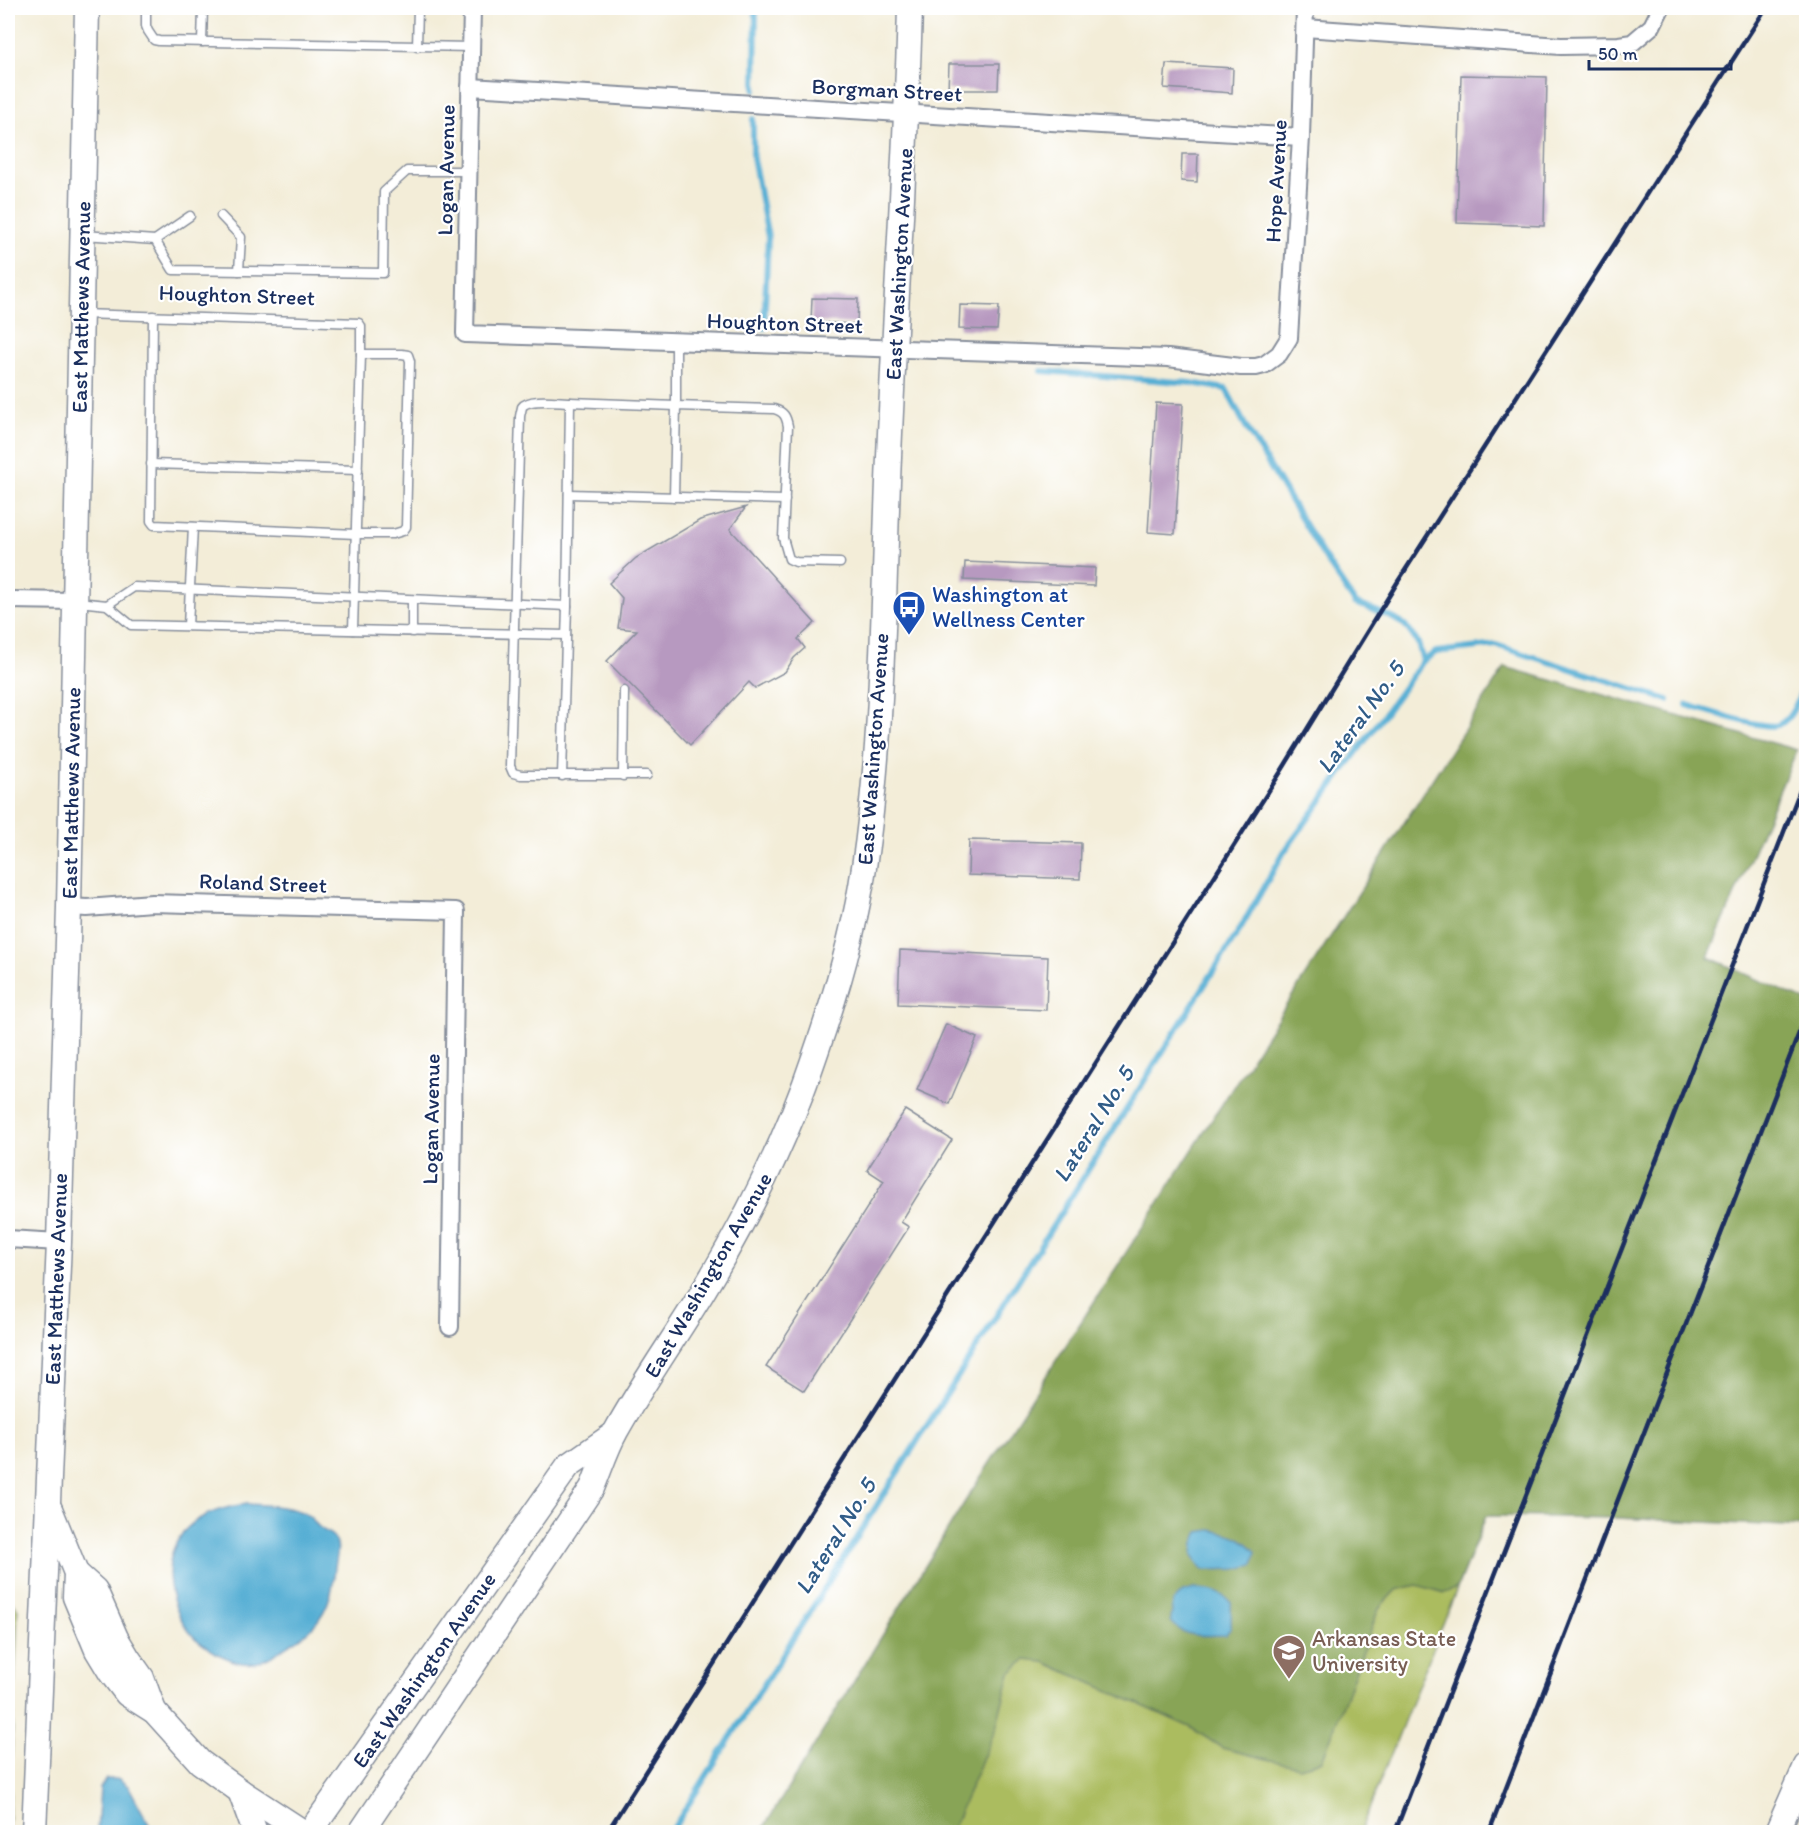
<svg xmlns="http://www.w3.org/2000/svg" width="1814" height="1840" font-family="Itim,sans-serif">
  <style>
    .green { fill: #abbc5f; stroke: #63765e; stroke-width: 1.5 }
    .forest { fill: #88a456; stroke: #526a5a; stroke-width: 1.5 }
    .water { fill: #57afd4; stroke: #396f99; stroke-width: 1.5 }
    .lines { fill: none; stroke-linecap: round; stroke-linejoin: round }
    .stream { stroke: #57afd4; stroke-width: 6 }
    .building { fill: #b799c0 }
    .lane-casing { stroke: #878e9b; stroke-width: 11 }
    .street-casing { stroke: #878e9b; stroke-width: 20 }
    .secondary-casing { stroke: #878e9b; stroke-width: 27 }
    .path { stroke: #878e9b; stroke-width: 4; stroke-dasharray: 4.5 4.5; stroke-linecap: butt }
    .lane { stroke: #fff; stroke-width: 8 }
    .street { stroke: #fff; stroke-width: 16 }
    .secondary { stroke: #fff; stroke-width: 24 }
    .rail { stroke: #1b2f5e; stroke-width: 4.5 }
    .labels { text-anchor: middle; dominant-baseline: central; stroke-width: 4.5; stroke-linejoin: round; paint-order: stroke }
    .street-label { font-size: 22px; fill: #1b2f5e; stroke: #fff }
    .transit-label { font-size: 22px; fill: #164399; stroke: #fff; text-anchor: start }
    .education-label { font-size: 22px; fill: #785e54; stroke: #fff; text-anchor: start }
    .water-label { font-size: 24px; font-style: italic; fill: #305c87; stroke: #fff }
  </style>
  <rect width="100%" height="100%" fill="#fff"/>
  <filter id="ink" filterUnits="userSpaceOnUse"><feTurbulence type="fractalNoise" baseFrequency=".0167" numOctaves="2"/><feDisplacementMap in="SourceGraphic" scale="12" xChannelSelector="R" yChannelSelector="G"/><feConvolveMatrix kernelMatrix="1 2 1 2 8 2 1 2 1" color-interpolation-filters="sRGB"/></filter>
  <filter id="wash" filterUnits="userSpaceOnUse"><feTurbulence type="fractalNoise" baseFrequency=".008" numOctaves="4" result="noise"/><feDisplacementMap in="SourceGraphic" scale="24" xChannelSelector="R" yChannelSelector="G"/><feGaussianBlur stdDeviation="1.35" result="paint"/><feColorMatrix in="noise" values="0 0 0 0 0 0 0 0 0 0 0 0 0 0 0 0 0 1.4 0 .05"/><feComposite in="paint" operator="in"/></filter>
  <g filter="url(#wash)">
    <rect width="100%" height="100%" fill="#f3edd8"/>
    <g class="green">
      <path d="M971,1492L1486,1516L1360,1832H761Z"/>
      <path d="M8,1597L18,1609L8,1832Z"/>
    </g>
    <path class="forest" d="M1505,667L1797,750L1708,957L1806,1001V1527L1618,1518L1486,1516L1457,1588L1445,1593L1417,1585L1396,1590L1379,1608L1322,1761L1299,1767L1222,1748L1190,1727L1044,1662L1025,1660L1010,1673L996,1728L951,1832H761L971,1492Z"/>
    <g class="water">
      <path d="M247,1504C263,1505 295,1506 309,1516C313,1518 314,1523 318,1526C325,1533 334,1533 337,1544C339,1551 336,1559 335,1567C333,1594 327,1616 304,1635C299,1639 291,1643 285,1647C276,1654 264,1662 253,1663C240,1665 229,1659 218,1654C210,1649 199,1643 192,1635C170,1608 159,1564 182,1534C196,1515 224,1507 247,1504Z"/>
      <path d="M1211,1530C1229,1533 1244,1537 1256,1552L1253,1565L1236,1569L1203,1570L1193,1556L1194,1543L1199,1532Z"/>
      <path d="M1194,1589C1210,1589 1220,1592 1231,1602V1628L1225,1635C1204,1635 1185,1640 1171,1621L1173,1602L1183,1592Z"/>
      <path d="M106,1779H119L129,1787L153,1832H97L100,1788Z"/>
    </g>
    <g class="lines">
      <g class="stream">
        <path d="M755,90L756,8"/>
        <path d="M753,119V157L768,237L764,328"/>
        <path d="M1042,371L1191,383L1226,389L1245,425L1323,555L1355,603L1389,616L1405,625L1418,643L1423,661"/>
        <path d="M1687,705C1705,710 1763,730 1778,725C1794,719 1801,692 1806,678"/>
        <path d="M671,1832L1240,929L1284,852L1423,661L1436,652L1496,645L1668,700"/>
      </g>
    </g>
    <g id="blocks">
      <g class="building">
        <path d="M949,64H999L998,90H948Z"/>
        <path d="M1166,64L1233,68L1232,93L1164,88Z"/>
        <path d="M1461,75L1547,77L1544,226L1457,223Z"/>
        <path d="M1182,154H1198L1197,182L1181,181Z"/>
        <path d="M812,298L858,299L857,324L811,322Z"/>
        <path d="M960,305L999,306L997,330L959,329Z"/>
        <path d="M1156,403L1183,404L1175,534L1148,532Z"/>
        <path d="M746,507L730,529L815,623L798,639L805,648L794,658L785,672L755,688L749,682L690,745L607,661L637,630L618,628L622,598L609,583L636,558L700,520Z"/>
        <path d="M965,562L1095,568L1094,586L964,580Z"/>
        <path d="M969,840L1081,843L1080,879L968,875Z"/>
        <path d="M900,950L1048,957L1046,1010L898,1004Z"/>
        <path d="M946,1024L977,1038L949,1104L917,1090Z"/>
        <path d="M905,1110L952,1140L901,1222L909,1227L804,1391L766,1367L884,1181L867,1170Z"/>
      </g>
    </g>
  </g>
  <g filter="url(#ink)">
    <use href="#blocks" fill-opacity="0" stroke="#878e9b" stroke-width="1.5"/>
    <g class="lines">
      <g class="lane-casing">
        <g id="lane">
          <path d="M146,8V26L148,31L154,40L159,41L471,47"/>
          <path d="M202,42L203,8"/>
          <path d="M417,47L418,8"/>
          <path d="M221,216L241,237L239,271"/>
          <path d="M84,235L155,240L173,270L383,273L384,192L407,171H468"/>
          <path d="M155,240L190,216"/>
          <path d="M82,314L359,323L361,326V354L353,630"/>
          <path d="M153,316L151,521L154,525L356,534H393L403,531L406,527L410,361L408,355L402,354H361"/>
          <path d="M570,402C559,402 529,397 522,407C522,408 520,415 520,417L510,766L513,773L521,775H647"/>
          <path d="M151,464L358,470"/>
          <path d="M569,494L785,500"/>
          <path d="M674,497L676,406L774,409C784,412 786,416 788,426L783,538L789,559L796,562L840,563"/>
          <path d="M78,602L107,605L131,625L566,635"/>
          <path d="M107,605L134,587L567,606"/>
          <path d="M188,626L193,527"/>
          <path d="M412,632V600"/>
          <path d="M562,776L567,606L570,402L676,406V342"/>
          <path d="M623,776L624,691"/>
        </g>
      </g>
      <g class="street-casing">
        <g id="street">
          <path d="M472,8L465,334L1168,358L1241,367H1256L1264,365L1279,354L1289,338L1301,137L1305,8"/>
          <path d="M1305,28L1561,46L1619,45L1632,43L1652,26L1661,8"/>
          <path d="M470,87L1301,137"/>
          <path d="M8,600L75,601"/>
          <path d="M69,907L87,908L152,903L456,911L450,1327"/>
          <path d="M8,1239L59,1242"/>
        </g>
      </g>
      <g class="secondary-casing">
        <g id="secondary">
          <path d="M50,1509L76,1573L75,1597L97,1650L111,1673L127,1694L154,1711L200,1762L240,1791L303,1832"/>
          <path d="M76,1573L95,1590L116,1638L128,1658L142,1678L154,1711"/>
          <path d="M240,1791L255,1832"/>
          <path d="M34,1832L59,1242L69,907L87,8"/>
          <path d="M310,1832L568,1466L614,1434"/>
          <path d="M361,1832L592,1488C600,1469 606,1449 616,1431C642,1384 674,1339 702,1293C748,1217 787,1139 815,1055C836,995 855,931 864,867C884,732 883,594 889,457C895,307 906,158 910,8"/>
          <path d="M1777,1832L1806,1766"/>
        </g>
      </g>
      <path class="path" d="M1805,1832L1806,1828"/>
      <use href="#lane" class="lane"/>
      <use href="#street" class="street"/>
      <use href="#secondary" class="secondary"/>
      <g class="rail">
        <path d="M607,1832L1282,770L1397,583L1766,8"/>
        <path d="M1395,1832L1806,775"/>
        <path d="M1489,1832L1806,1015"/>
      </g>
    </g>
  </g>
  <defs>
    <g id="bus-pin" transform="scale(1.725)"><path d="M0 17L-7.5 6A9.5 9.5 0 1 1 7.5 6Z" fill="#1a4fb4" stroke="#fff"/><path d="M-5-6H5V4H4V6H2V4H-2V6H-4V4H-5ZM-3.5-4V0h7V-4ZM-3.5 1.2v1.5H-2V1.2ZM2 1.2v1.5H3.5V1.2Z" fill="#fff"/></g>
    <g id="university-pin" transform="scale(1.725)"><path d="M0 17L-7.5 6A9.5 9.5 0 1 1 7.5 6Z" fill="#8d6e63" stroke="#fff"/><path d="M0-5L7-2L0 1L-7-2ZM-4 1L0 2.5L4 1V4Q0 6-4 4Z" fill="#fff"/></g>
  </defs>
  <g fill-rule="evenodd">
    <use href="#bus-pin" x="909" y="607"/>
    <use href="#university-pin" x="1289" y="1651"/>
  </g>
  <g class="labels">
    <g class="street-label">
      <text transform="translate(887 90) rotate(3)">Borgman Street</text>
      <text transform="translate(446 170) rotate(-89)">Logan Avenue</text>
      <text transform="translate(1276 181) rotate(-87)">Hope Avenue</text>
      <text transform="translate(899 264) rotate(-87)">East Washington Avenue</text>
      <text transform="translate(237 295) rotate(2)">Houghton Street</text>
      <text transform="translate(81 307) rotate(-89)">East Matthews Avenue</text>
      <text transform="translate(785 323) rotate(2)">Houghton Street</text>
      <text transform="translate(873 749) rotate(-86)">East Washington Avenue</text>
      <text transform="translate(71 793) rotate(-89)">East Matthews Avenue</text>
      <text transform="translate(263 883) rotate(2)">Roland Street</text>
      <text transform="translate(431 1119) rotate(-89)">Logan Avenue</text>
      <text transform="translate(708 1275) rotate(-60)">East Washington Avenue</text>
      <text transform="translate(56 1279) rotate(-88)">East Matthews Avenue</text>
      <text transform="translate(424 1670) rotate(-55)">East Washington Avenue</text>
    </g>
    <g class="transit-label">
      <text x="932" y="594">Washington at<tspan x="932" dy="25">Wellness Center</tspan></text>
    </g>
    <g class="education-label">
      <text x="1312" y="1638">Arkansas State<tspan x="1312" dy="25">University</tspan></text>
    </g>
    <g class="water-label">
      <text transform="translate(1360 717) rotate(-54)">Lateral No. 5</text>
      <text transform="translate(1093 1124) rotate(-58)">Lateral No. 5</text>
      <text transform="translate(835 1536) rotate(-58)">Lateral No. 5</text>
    </g>
  </g>
  <rect width="1814" height="1840" fill="none" stroke="#fff" stroke-width="30"/>
  <path d="M1589 60v9h142v-9" fill="none" stroke="#1b2f5e" stroke-width="3"/>
  <text x="1598" y="60" font-size="18" fill="#1b2f5e" stroke="#ffffff" stroke-width="4.5" paint-order="stroke">50 m</text>
</svg>
